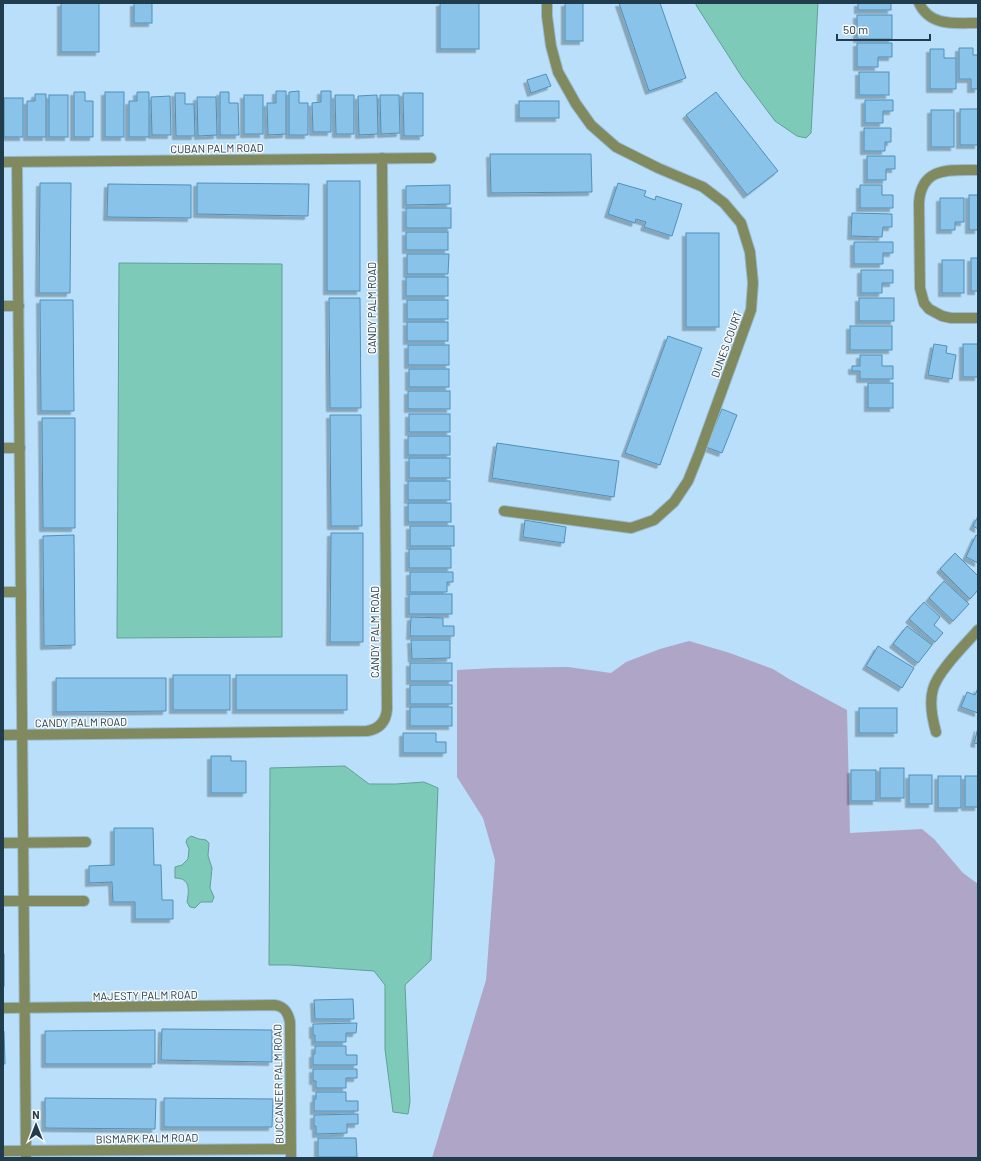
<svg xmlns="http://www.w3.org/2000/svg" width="981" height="1161" font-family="Barlow,sans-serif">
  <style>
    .green { fill: #afa5c7 }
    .water { fill: #7ecab9; stroke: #629f99 }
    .building { fill: #8ac3e9; stroke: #4f90b8; filter: url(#shadow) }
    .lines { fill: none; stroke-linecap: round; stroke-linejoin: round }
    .minor-casing { stroke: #97bbd4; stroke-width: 12 }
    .minor { stroke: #818a5f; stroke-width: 10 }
    .labels { text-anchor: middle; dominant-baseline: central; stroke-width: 3; stroke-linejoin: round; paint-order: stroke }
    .street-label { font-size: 11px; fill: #203c4d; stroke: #fafafa }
  </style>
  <defs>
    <filter id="shadow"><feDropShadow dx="-3.5" dy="3.5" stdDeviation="0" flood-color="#0004"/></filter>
  </defs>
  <rect width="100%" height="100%" fill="#b9dffa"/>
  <path class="green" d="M689,641L730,653L773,669L789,679L847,710L850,833L922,829L934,839L963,873L978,884V1158H432L486,980L495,860L483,818L457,777V670L494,668L568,667L611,673L626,662L660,649Z"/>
  <g class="water">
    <path d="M696,3H818L811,133L806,138L797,136L775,121L742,77L696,5Z"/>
    <path d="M119,263L282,264V637L117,638Z"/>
    <path d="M345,766L369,784H396L424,782L438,788L431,960L405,985L410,1102L408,1114L393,1112L385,1049V985L374,971L289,965H269L270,768Z"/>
    <path d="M191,836L199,839L206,840L209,843L208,856L212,868L210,888L214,897L212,902H201L195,908L190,907L187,902C189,891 191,878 175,878V867L182,865L188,859L189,849L186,842L187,839Z"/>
  </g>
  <g class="building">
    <rect x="61" y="3" width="38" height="49"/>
    <rect x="134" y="3" width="18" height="20"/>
    <rect x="440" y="3" width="39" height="46"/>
    <rect x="565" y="3" width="18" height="38"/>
    <path d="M619,3H660L686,78L649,91Z"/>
    <rect x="858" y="3" width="33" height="7"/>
    <rect x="857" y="15" width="35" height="24"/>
    <path d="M857,43H892V57H878V67H857Z"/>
    <path d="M959,48H973V55H978V89H971V79H959Z"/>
    <path d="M930,49H944V58H956V89H930Z"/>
    <rect x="859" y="72" width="30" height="23"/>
    <path d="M546,74L551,86L531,93L527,80Z"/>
    <path d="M276,91H286V134L268,135L267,103H276Z"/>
    <path d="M299,91V103H308V135H289V92Z"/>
    <path d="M321,91H331V132H313L312,103L321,102Z"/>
    <path d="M74,92H85V101H93V137H74Z"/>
    <rect x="105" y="92" width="19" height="45"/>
    <path d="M137,92H149V137H129V101H137Z"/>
    <path d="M220,92H229V103H238L239,135H220Z"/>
    <path d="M716,92L778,171L747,195L686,115Z"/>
    <path d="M175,93H185V104H194L195,136H176Z"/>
    <path d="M403,93H423V136H404Z"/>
    <path d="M35,94H46V137H27V101H35Z"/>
    <rect x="49" y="95" width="19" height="42"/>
    <rect x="244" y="95" width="19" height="39"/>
    <path d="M335,95H354V134H336Z"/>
    <path d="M377,95L378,134L359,135L358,96Z"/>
    <path d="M380,95H399L400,133L381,134Z"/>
    <path d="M170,96L171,135H152L151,97Z"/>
    <path d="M197,97H216L217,135L198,136Z"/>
    <rect x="4" y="98" width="19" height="39"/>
    <path d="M865,100H893V111H883V123H865Z"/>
    <rect x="519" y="101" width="40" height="17"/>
    <rect x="960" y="109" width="18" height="36"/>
    <rect x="931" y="110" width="23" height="37"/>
    <path d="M864,128H891V142H885V151H864Z"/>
    <path d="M490,154H591L592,192L491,193Z"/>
    <path d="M867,156H895V169H886V180H867Z"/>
    <rect x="327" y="181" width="33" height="110"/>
    <path d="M40,183H71L70,293H39Z"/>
    <path d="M197,183L309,184L308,216L197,214Z"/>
    <path d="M618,183L646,191L644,196L655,200L656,196L682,204L672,236L644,227L646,222L636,219L635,223L608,214Z"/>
    <path d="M108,184L191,185V218L107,217Z"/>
    <path d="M450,185V204L406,205V186Z"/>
    <path d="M860,185H882V195H893V208H860Z"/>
    <rect x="969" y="195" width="9" height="35"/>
    <path d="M940,198H964V222H955V230H940Z"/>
    <rect x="406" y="208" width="45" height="20"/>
    <path d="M852,213L892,214V227H883L882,237L851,236Z"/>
    <rect x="406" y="232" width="42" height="18"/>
    <rect x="686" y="233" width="33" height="94"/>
    <path d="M854,242H893V253H883V264H854Z"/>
    <path d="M407,254H449L448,274H407Z"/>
    <rect x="971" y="258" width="7" height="33"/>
    <rect x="942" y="260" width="22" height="33"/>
    <path d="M861,270H893V283H882V293H861Z"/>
    <rect x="406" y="277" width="42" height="19"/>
    <path d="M329,298H360L361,408H330Z"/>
    <rect x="859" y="298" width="35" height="23"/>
    <path d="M40,300H73L74,411H41Z"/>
    <rect x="407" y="300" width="41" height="19"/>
    <rect x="407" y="322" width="41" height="19"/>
    <rect x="850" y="326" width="42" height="24"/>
    <path d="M668,336L702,348L660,465L625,453Z"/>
    <path d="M934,344L947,346L946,353L956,355L952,379L928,375Z"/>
    <rect x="963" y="344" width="15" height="33"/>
    <rect x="408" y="345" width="41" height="20"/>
    <path d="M860,355H882V366H893V379H860V371H852V366H860Z"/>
    <rect x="409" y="369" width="40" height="18"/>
    <rect x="868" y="383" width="25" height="25"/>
    <rect x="408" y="391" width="42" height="18"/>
    <path d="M722,409L737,415L722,453L706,447Z"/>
    <rect x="409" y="414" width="41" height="18"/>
    <path d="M330,415H361L362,526H331Z"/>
    <path d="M42,418H75V528H43Z"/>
    <rect x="408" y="436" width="42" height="19"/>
    <path d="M497,443L619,461L614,497L492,478Z"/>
    <rect x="409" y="458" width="41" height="20"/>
    <rect x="408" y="481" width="42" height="19"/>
    <rect x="408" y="503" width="43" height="19"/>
    <path d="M978,516V529L973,526Z"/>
    <path d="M525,520L566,527L564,543L523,537Z"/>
    <rect x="410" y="526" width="44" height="20"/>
    <path d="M331,533H363V642H330Z"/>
    <path d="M74,535L75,645L44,646L43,536Z"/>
    <path d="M976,535L978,536V563L966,557Z"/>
    <rect x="409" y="549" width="42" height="19"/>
    <path d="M955,553L978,576V590L970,599L940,569Z"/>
    <path d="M410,572H453V582H447V592H410Z"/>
    <path d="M944,581L969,604L953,621L929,598Z"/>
    <rect x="409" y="594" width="43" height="20"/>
    <path d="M924,602L940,617L934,625L943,633L935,642L909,619Z"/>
    <path d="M411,617L443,618V626H454V636H410Z"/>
    <path d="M907,626L932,645L918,663L893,644Z"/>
    <path d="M411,640H450V658L412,659Z"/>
    <path d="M878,646L914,668L902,688L866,666Z"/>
    <rect x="410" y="663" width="42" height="18"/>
    <rect x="173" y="675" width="57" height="35"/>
    <rect x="236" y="675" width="111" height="35"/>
    <path d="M56,678H166V711L56,712Z"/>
    <rect x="410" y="685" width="42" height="19"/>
    <path d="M978,688V713L961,707L967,692L975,695Z"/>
    <rect x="410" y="707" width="42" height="19"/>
    <rect x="859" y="708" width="38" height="25"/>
    <path d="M978,728V744L974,743Z"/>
    <path d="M403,733H436V742H446V753H403Z"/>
    <path d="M211,756H231V761H246V793H211Z"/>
    <rect x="880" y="768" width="24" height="30"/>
    <rect x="851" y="770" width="25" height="31"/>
    <rect x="909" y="775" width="23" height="29"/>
    <rect x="938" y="776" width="23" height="32"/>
    <rect x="965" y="776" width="13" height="31"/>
    <path d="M114,828H153L154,865H161L162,900H173V919H135V902H113L112,882L89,883V866L114,865Z"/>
    <rect x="3" y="954" width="1" height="32"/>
    <path d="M353,999L354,1019H315L314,1000Z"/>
    <path d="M357,1023L356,1033H346V1042H315V1035H313V1024Z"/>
    <path d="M162,1029L272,1030V1062L161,1060Z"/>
    <path d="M155,1030V1064H45V1031Z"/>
    <path d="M3,1031H4L5,1064H3Z"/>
    <path d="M315,1046H346V1055H357V1065H313V1054H315Z"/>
    <path d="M313,1069H357V1078H346V1088H316V1081H313Z"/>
    <path d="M316,1092H346V1101H358V1111H314V1099H316Z"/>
    <path d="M45,1098L156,1099L155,1129L45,1128Z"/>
    <path d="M164,1098L273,1099L272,1127H164Z"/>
    <path d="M358,1114V1124H347V1133L316,1134V1126H314V1115Z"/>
    <path d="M318,1138H356L357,1157H318Z"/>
  </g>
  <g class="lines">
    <g class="minor-casing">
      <g id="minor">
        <path d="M919,3C930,27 956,23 978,23"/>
        <path d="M3,162L431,158"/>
        <path d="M17,162L26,1158"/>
        <path d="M978,170C951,170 921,166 919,203L920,288L924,303L929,309L942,316L951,318H978"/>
        <path d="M3,306H19"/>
        <path d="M3,448H20"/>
        <path d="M504,511L631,528L654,520L674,502L688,481L700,451L751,310L753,283L750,252L741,223L724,203L703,187L658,168L616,147L591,125L576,104L558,72L551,46L547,16V3"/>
        <path d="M3,592H21"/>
        <path d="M936,732C932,718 929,703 933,689C938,671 965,645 978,630"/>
        <path d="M3,735L367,731C379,729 386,722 387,709L382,158"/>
        <path d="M3,843L86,842"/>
        <path d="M3,901H84"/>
        <path d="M3,1008L274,1005C284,1006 288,1012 290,1022L291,1158"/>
        <path d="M3,1151L291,1149"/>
      </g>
    </g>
    <use href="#minor" class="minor"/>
  </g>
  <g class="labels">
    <g class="street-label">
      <text transform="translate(217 148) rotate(-1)">CUBAN PALM ROAD</text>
      <text transform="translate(371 308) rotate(-90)">CANDY PALM ROAD</text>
      <text transform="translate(726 344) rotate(-70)">DUNES COURT</text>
      <text transform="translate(374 632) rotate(-90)">CANDY PALM ROAD</text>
      <text transform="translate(81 722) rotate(-1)">CANDY PALM ROAD</text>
      <text transform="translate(145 995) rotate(-1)">MAJESTY PALM ROAD</text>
      <text transform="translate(278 1084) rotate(-91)">BUCCANEER PALM ROAD</text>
      <text transform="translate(147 1138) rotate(-1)">BISMARK PALM ROAD</text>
    </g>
  </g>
  <rect width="981" height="1161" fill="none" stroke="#203c4d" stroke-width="8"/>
  <g transform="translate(36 1125)" stroke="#fafafa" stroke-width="3" paint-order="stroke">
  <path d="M0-3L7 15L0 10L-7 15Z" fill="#203c4d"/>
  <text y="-6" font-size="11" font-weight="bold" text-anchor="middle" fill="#203c4d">N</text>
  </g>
  <path d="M837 34v6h93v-6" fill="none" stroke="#203c4d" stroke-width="2"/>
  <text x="843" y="34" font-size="12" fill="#203c4d" stroke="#fafafa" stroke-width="3" paint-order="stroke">50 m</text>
</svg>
